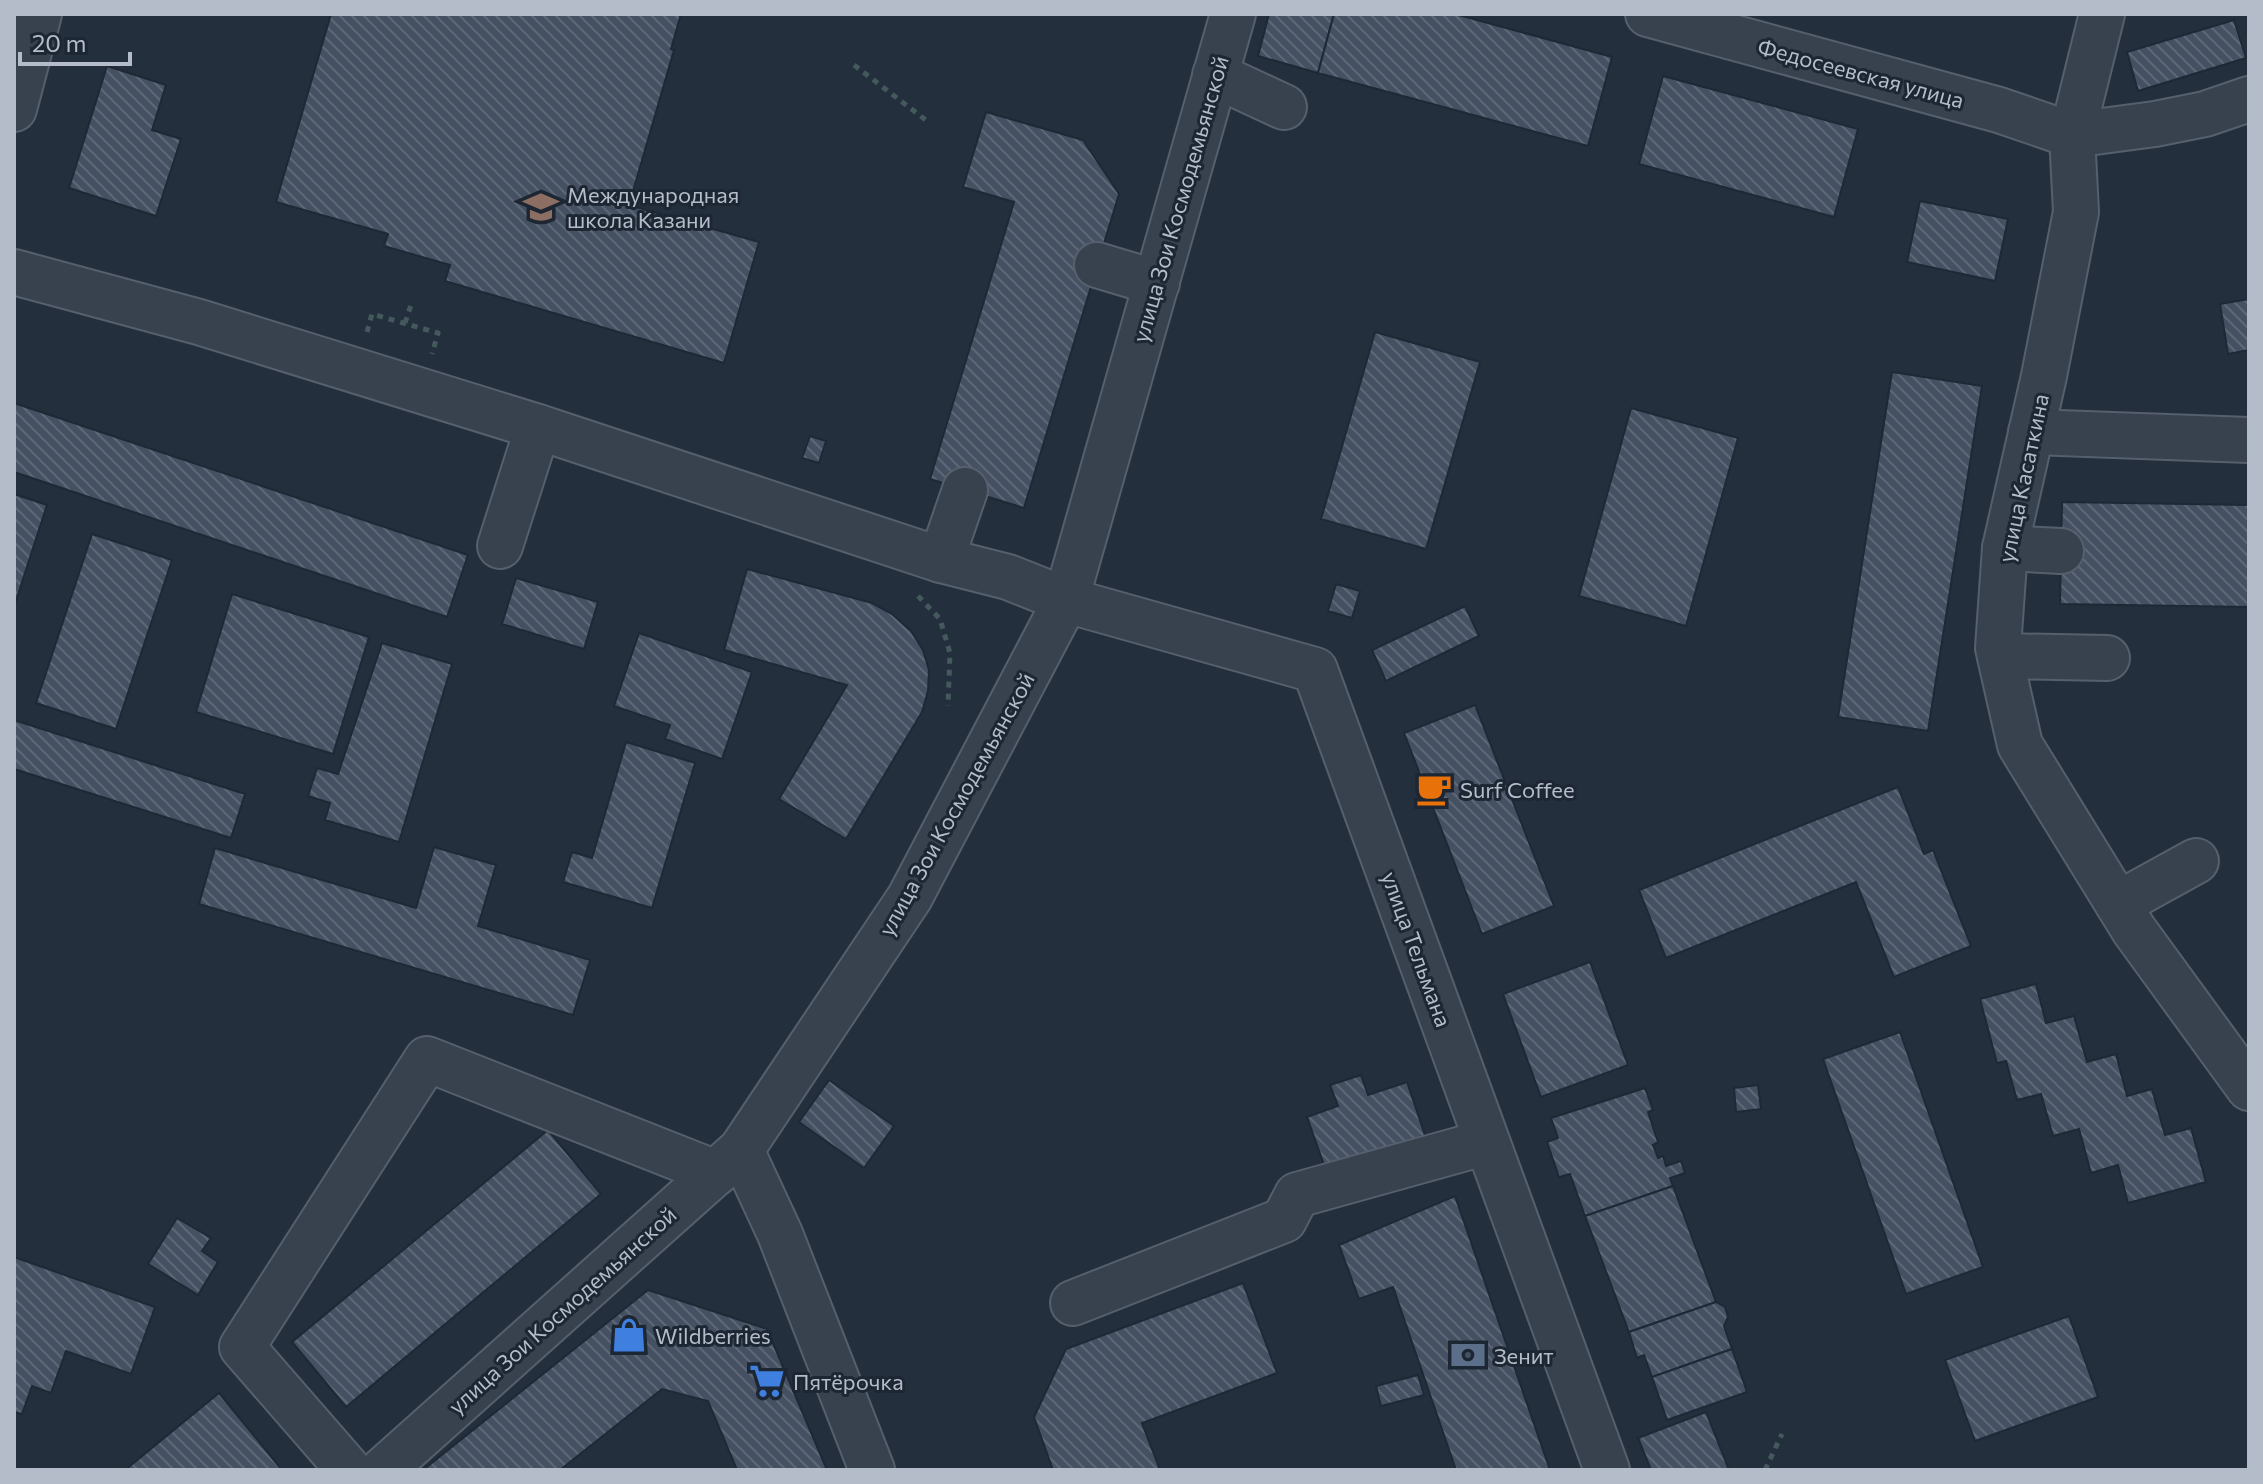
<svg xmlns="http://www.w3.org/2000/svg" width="2263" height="1484" font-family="Commissioner,sans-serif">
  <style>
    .building { fill: url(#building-back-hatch); stroke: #1f2835; stroke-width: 2 }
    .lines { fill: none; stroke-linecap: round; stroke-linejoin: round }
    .minor-casing { stroke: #565f6c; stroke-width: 48 }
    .path { stroke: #44595c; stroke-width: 5; stroke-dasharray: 6 6; stroke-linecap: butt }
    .minor { stroke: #38414e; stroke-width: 44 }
    .labels { text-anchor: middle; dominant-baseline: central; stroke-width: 6; stroke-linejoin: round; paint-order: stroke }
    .street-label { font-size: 22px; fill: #b4bcc9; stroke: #1d2633 }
    .poi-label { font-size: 22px; fill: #b4bcc9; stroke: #1d2633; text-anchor: start }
  </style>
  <defs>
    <pattern id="building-back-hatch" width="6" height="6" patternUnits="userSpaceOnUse" patternTransform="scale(2)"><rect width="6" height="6" fill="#455162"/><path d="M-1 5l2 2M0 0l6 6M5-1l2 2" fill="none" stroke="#5d6877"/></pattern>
  </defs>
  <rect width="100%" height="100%" fill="#242f3e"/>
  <g class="building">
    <path d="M331,14H681L671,49L674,50L629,205L759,242L724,363L445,281L450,265L384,246L388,234L276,202Z"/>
    <path d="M1269,14H1334L1318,73L1258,56Z"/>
    <path d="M1334,14H1455L1612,57L1588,146L1318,73Z"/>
    <path d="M2234,20L2246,58L2138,91L2127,52Z"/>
    <path d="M107,66L166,85L152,130L181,139L156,216L69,188Z"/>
    <path d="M1663,76L1858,129L1834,217L1639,164Z"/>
    <path d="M986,112L1083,140L1119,194L1024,508L930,479L1014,202L963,187Z"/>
    <path d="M1920,201L2008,219L1995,281L1907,262Z"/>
    <path d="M2249,299V350L2228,354L2220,304Z"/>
    <path d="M1375,332L1480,362L1426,549L1321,519Z"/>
    <path d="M1892,372L1982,386L1928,731L1838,717Z"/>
    <path d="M14,403L468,555L447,617L14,472Z"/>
    <path d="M1631,408L1738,438L1686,626L1579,596Z"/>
    <path d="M810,436L826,441L819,463L802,458Z"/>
    <path d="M14,494L47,505L14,607Z"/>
    <path d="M2062,502L2249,505V607L2060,604Z"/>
    <path d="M92,534L172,560L116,729L36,703Z"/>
    <path d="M747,569L872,603L892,614L911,631L923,650L929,670L928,691L922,712L846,839L779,799L847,685L724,650Z"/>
    <path d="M516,578L598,602L584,649L502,624Z"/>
    <path d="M1336,584L1360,591L1352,618L1328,611Z"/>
    <path d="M232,594L369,637L333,754L196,712Z"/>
    <path d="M1465,606L1479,636L1386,681L1372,650Z"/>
    <path d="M639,633L752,672L722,759L665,739L670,725L614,706Z"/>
    <path d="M382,643L452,664L399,842L325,820L330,803L308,796L317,768L338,774Z"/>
    <path d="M1475,705L1554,906L1482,934L1404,733Z"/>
    <path d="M14,720L245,794L231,838L14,769Z"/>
    <path d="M626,742L695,763L652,908L563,882L572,852L592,858Z"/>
    <path d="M1898,787L1924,854L1933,850L1971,946L1894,977L1856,882L1666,958L1639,890Z"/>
    <path d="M434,847L496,865L478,926L590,960L573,1015L199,904L215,848L416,908Z"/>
    <path d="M1590,962L1628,1065L1541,1097L1503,994Z"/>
    <path d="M2036,984L2046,1023L2074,1016L2087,1062L2116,1054L2127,1096L2152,1089L2165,1135L2191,1128L2206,1182L2128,1203L2118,1165L2091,1173L2079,1129L2053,1136L2041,1094L2017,1100L2006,1061L1997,1063L1980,999Z"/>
    <path d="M1900,1032L1983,1267L1906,1294L1823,1059Z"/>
    <path d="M1361,1075L1368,1095L1407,1082L1428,1144L1329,1179L1307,1117L1338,1106L1330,1085Z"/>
    <path d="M829,1080L894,1126L864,1168L799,1122Z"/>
    <path d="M1758,1085L1761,1109L1736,1112L1734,1088Z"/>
    <path d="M1645,1088L1653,1110L1648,1112L1658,1142L1653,1145L1658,1158L1663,1156L1666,1166L1681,1161L1685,1173L1670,1178L1673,1186L1585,1216L1570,1174L1559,1177L1547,1142L1558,1138L1551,1118Z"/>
    <path d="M548,1130L601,1194L346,1407L292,1342Z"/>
    <path d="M1673,1186L1716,1302L1629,1332L1585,1216Z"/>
    <path d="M1455,1196L1550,1470H1456L1393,1287L1359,1299L1339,1245Z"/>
    <path d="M177,1218L211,1238L202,1251L218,1262L198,1295L148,1264Z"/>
    <path d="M14,1257L155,1307L131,1374L66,1351L51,1393L32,1386L22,1414L14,1412Z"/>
    <path d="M1243,1283L1277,1373L1142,1423L1160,1470H1053L1034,1417L1066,1349Z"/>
    <path d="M648,1290L767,1329L827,1470H737L708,1401L662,1389L560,1470H423Z"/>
    <path d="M1716,1302L1725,1307L1728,1317L1724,1326L1732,1349L1652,1377L1644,1355L1637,1358L1629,1332Z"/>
    <path d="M2069,1316L2098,1397L1975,1441L1945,1360Z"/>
    <path d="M1732,1349L1747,1392L1667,1420L1652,1377Z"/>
    <path d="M1418,1375L1424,1395L1381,1406L1376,1386Z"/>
    <path d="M219,1393L282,1470H125Z"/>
    <path d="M1706,1412L1729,1470H1651L1638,1438Z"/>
  </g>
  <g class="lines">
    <g class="minor-casing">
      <g id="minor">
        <path d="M1648,14L1999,110L2072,135L2155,124L2205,114L2249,99"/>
        <path d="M2102,14L2072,135L2076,212L2044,376L2005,548L1998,648L2020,745L2134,930L2249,1088"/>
        <path d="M1215,75L1284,107"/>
        <path d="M14,109L39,14"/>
        <path d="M1097,265L1157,283"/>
        <path d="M14,272L199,322L538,427L941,560L1008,577L1066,600L1315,670L1607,1470"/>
        <path d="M2031,432L2249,440"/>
        <path d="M500,546L538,427"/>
        <path d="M2005,548L2061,551"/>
        <path d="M941,560L965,490"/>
        <path d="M2000,656L2107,658"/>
        <path d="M2118,904L2196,861"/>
        <path d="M741,1150L780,1234L872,1470"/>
        <path d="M1073,1303L1284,1220L1297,1195L1487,1142"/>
        <path d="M349,1470L242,1347L427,1059L716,1173"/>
        <path d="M383,1470L741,1150L910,897L1066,600L1233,14"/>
      </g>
    </g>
    <g class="path">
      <path d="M854,65L927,121"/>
      <path d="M405,323L411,305"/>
      <path d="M367,332L372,314L438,333L432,354"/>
      <path d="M918,596L940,619L950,653L948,706"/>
      <path d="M1765,1470L1782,1434"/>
    </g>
    <use href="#minor" class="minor"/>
  </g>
  <defs>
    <g id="school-bare" transform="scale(2.76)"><path d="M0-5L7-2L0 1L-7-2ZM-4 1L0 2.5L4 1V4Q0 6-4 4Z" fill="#8d6e63" stroke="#1d2633" stroke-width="2.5" paint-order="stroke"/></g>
    <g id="cafe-bare" transform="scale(2.76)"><path d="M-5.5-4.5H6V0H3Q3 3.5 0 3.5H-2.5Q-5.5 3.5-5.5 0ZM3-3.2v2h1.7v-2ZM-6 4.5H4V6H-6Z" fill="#e8710a" stroke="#1d2633" stroke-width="2.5" paint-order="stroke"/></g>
    <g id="shop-bare" transform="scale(2.76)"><path d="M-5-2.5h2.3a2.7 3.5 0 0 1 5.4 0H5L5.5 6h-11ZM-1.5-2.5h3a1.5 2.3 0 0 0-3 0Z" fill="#3f7fe0" stroke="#1d2633" stroke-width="2.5" paint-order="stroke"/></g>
    <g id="bank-bare" transform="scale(2.76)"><path d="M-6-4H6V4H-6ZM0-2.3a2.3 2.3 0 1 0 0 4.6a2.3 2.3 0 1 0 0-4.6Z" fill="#5c6f8a" stroke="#1d2633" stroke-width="2.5" paint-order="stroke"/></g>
    <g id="supermarket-bare" transform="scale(2.76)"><path d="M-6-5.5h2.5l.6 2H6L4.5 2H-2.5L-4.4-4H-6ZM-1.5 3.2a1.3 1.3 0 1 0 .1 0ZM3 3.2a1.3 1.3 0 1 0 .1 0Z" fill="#3f7fe0" stroke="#1d2633" stroke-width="2.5" paint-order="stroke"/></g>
  </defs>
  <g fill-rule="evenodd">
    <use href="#school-bare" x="541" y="207"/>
    <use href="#cafe-bare" x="1434" y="789"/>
    <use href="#shop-bare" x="629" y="1335"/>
    <use href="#bank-bare" x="1468" y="1355"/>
    <use href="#supermarket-bare" x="767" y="1381"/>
  </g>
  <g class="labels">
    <g class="street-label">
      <text transform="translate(1861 73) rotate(15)">Федосеевская улица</text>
      <text transform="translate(1180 199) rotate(-74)">улица Зои Космодемьянской</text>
      <text transform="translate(2023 478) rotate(-78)">улица Касаткина</text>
      <text transform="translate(956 804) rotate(-61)">улица Зои Космодемьянской</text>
      <text transform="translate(1417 949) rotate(70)">улица Тельмана</text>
      <text transform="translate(562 1310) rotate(-42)">улица Зои Космодемьянской</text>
    </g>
    <g class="poi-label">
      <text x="567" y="194">Международная<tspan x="567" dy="25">школа Казани</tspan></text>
      <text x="1460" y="789">Surf Coffee</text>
      <text x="655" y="1335">Wildberries</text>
      <text x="1494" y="1355">Зенит</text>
      <text x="793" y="1381">Пятёрочка</text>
    </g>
  </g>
  <rect width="2263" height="1484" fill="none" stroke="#b4bcc9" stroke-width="32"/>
  <path d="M20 52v12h110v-12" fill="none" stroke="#b4bcc9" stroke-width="4"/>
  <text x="32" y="52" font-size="24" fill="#b4bcc9" stroke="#1d2633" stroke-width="6" paint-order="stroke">20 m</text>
</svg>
